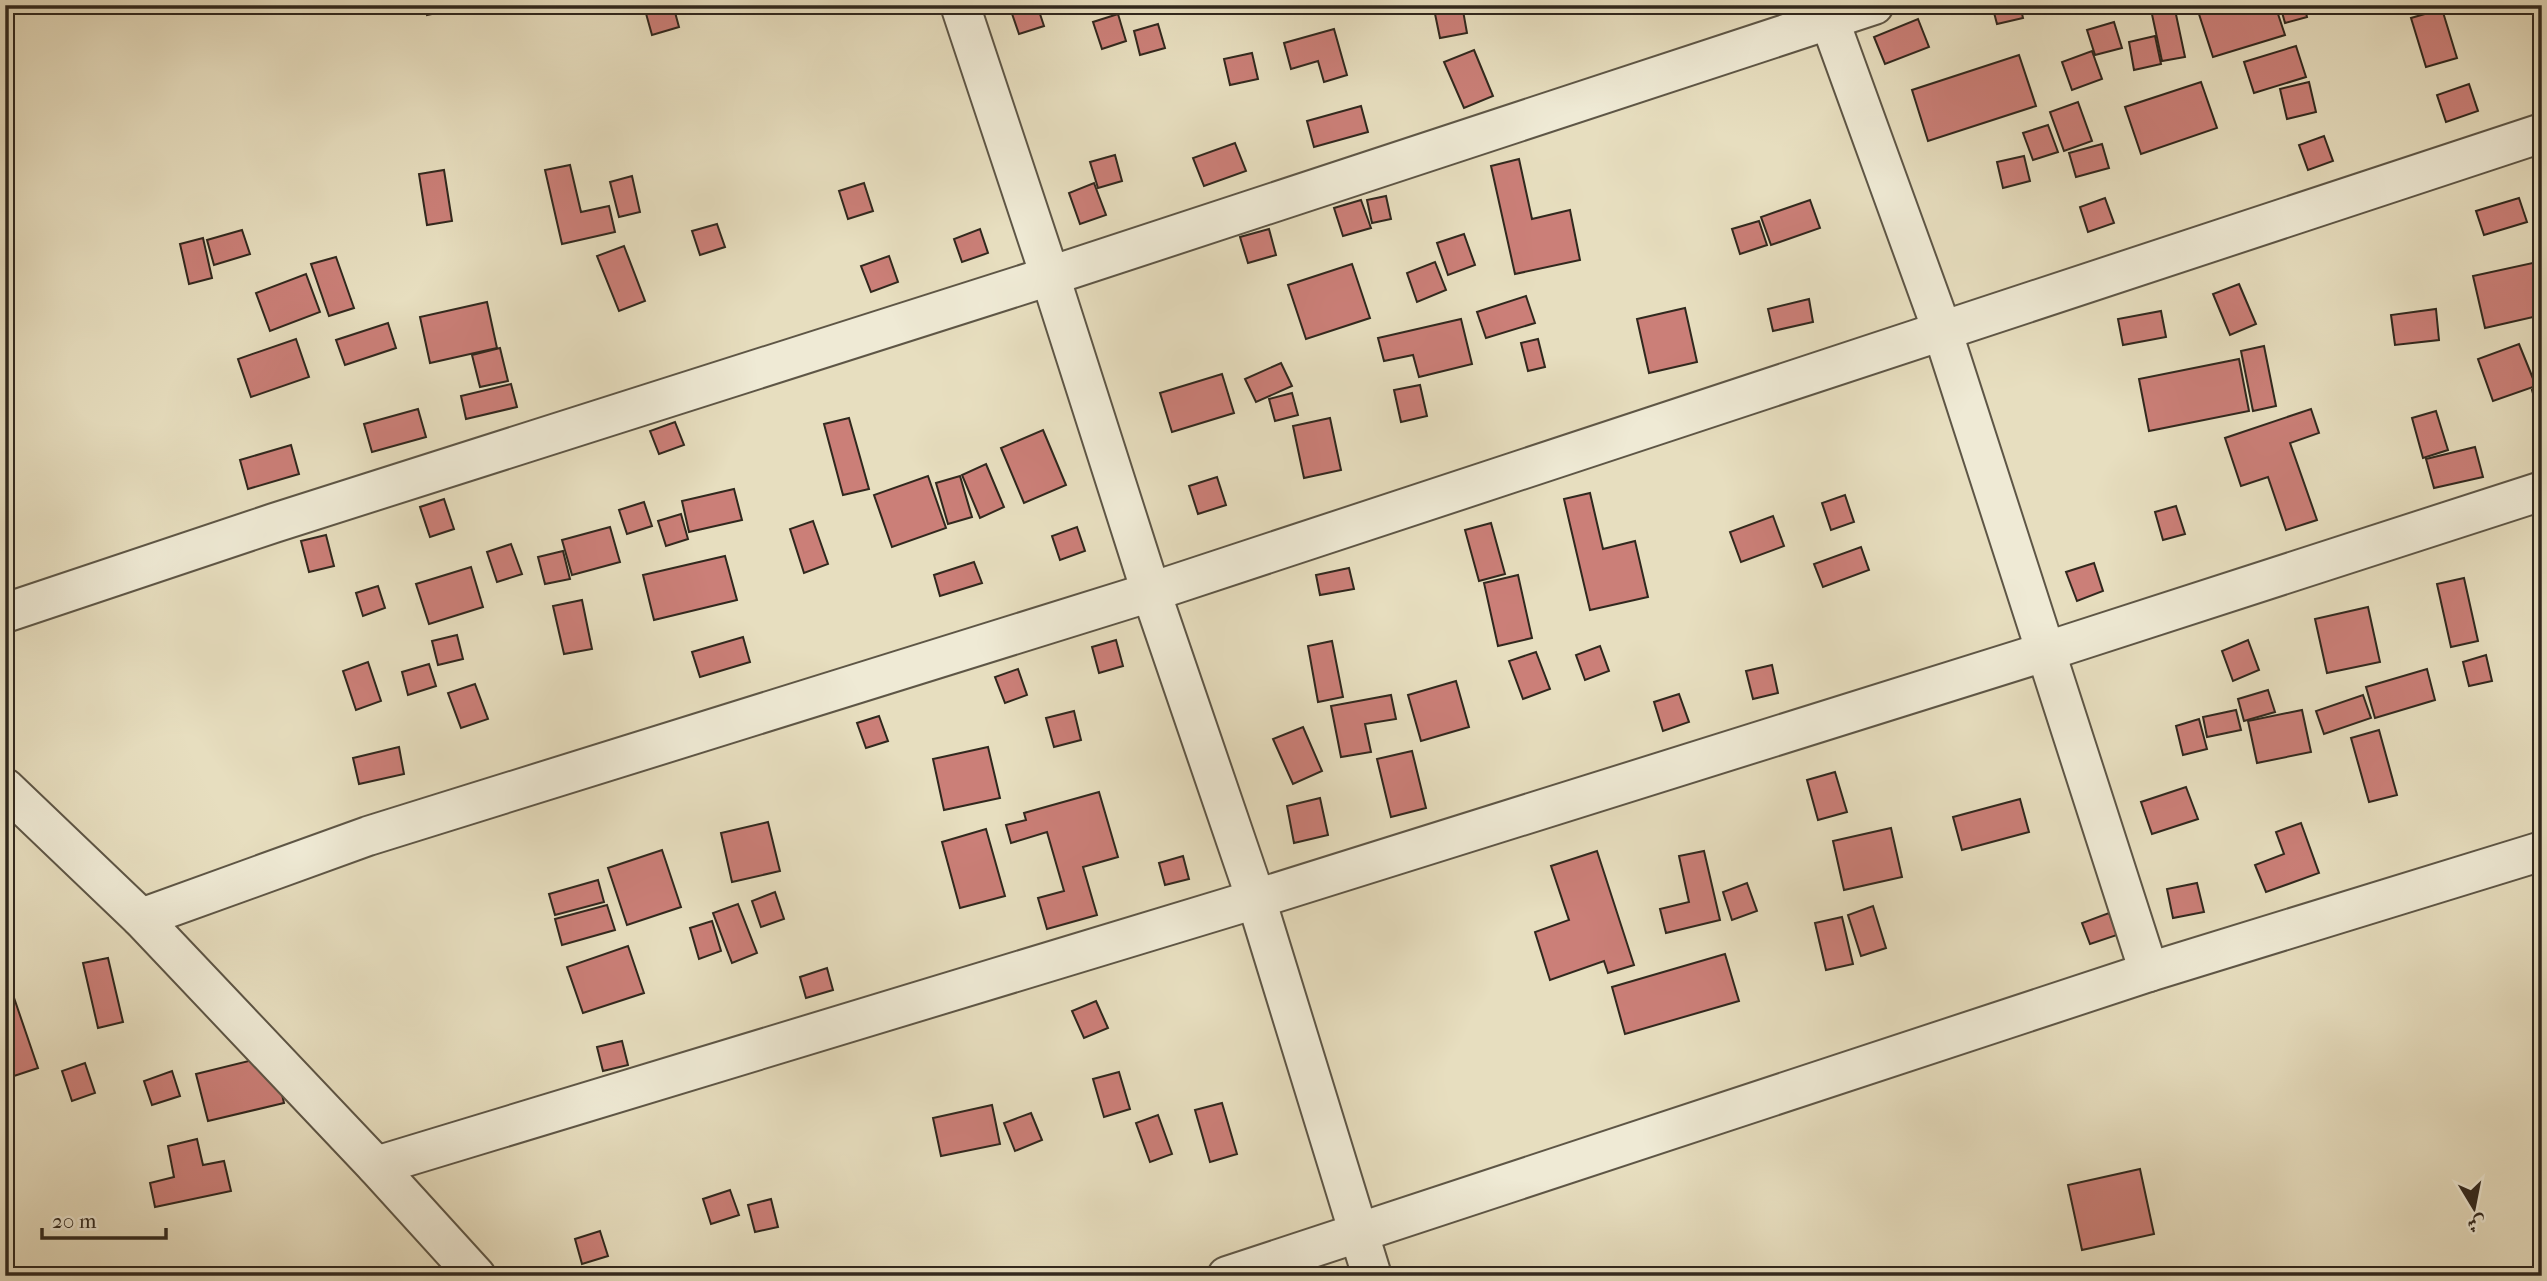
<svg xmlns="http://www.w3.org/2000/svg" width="2547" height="1281" font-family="'IM FELL French Canon',Amiri,serif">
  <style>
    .building { fill: #cb7f78; stroke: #31281e; stroke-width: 2 }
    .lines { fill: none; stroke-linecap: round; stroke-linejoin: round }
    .minor-casing { stroke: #5e5646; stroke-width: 42 }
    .minor { stroke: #efead5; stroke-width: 38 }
  </style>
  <rect width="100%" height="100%" fill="#e7debf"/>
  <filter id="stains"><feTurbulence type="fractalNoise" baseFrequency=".00286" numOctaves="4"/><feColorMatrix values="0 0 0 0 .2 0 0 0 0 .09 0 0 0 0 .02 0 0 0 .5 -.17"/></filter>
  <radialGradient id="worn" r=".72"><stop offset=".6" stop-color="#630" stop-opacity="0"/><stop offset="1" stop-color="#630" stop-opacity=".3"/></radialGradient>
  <g class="building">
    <path d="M425,5H451V10L427,15Z"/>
    <path d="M659,5H673L679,27L652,35L645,10Z"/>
    <path d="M1009,5H1037L1044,26L1019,34Z"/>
    <path d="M1454,5H1462L1467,33L1440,38L1434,9Z"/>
    <path d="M1992,5H2020L2023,18L1997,24Z"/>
    <path d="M2150,5H2174L2185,57L2162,61Z"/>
    <path d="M2196,5H2275L2285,35L2213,57Z"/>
    <path d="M2280,5H2304L2307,17L2285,23Z"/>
    <path d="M2442,9L2457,58L2426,67L2411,18Z"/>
    <path d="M1118,14L1126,41L1102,49L1093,22Z"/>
    <path d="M1918,19L1929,47L1885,64L1874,37Z"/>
    <path d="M2114,22L2122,48L2095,55L2087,30Z"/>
    <path d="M1158,24L1165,48L1140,55L1134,31Z"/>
    <path d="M1334,29L1347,75L1324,82L1318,61L1291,69L1284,43Z"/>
    <path d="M2155,36L2161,64L2134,70L2129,42Z"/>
    <path d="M2296,46L2306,77L2254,93L2244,62Z"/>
    <path d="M1474,50L1493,96L1464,108L1444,62Z"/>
    <path d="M2092,51L2102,79L2072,90L2062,62Z"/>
    <path d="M1252,53L1258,79L1230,85L1224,59Z"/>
    <path d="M2019,55L2036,106L1928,141L1912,90Z"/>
    <path d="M2201,82L2217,128L2141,154L2125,107Z"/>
    <path d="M2309,82L2316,112L2287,119L2280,89Z"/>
    <path d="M2469,84L2478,111L2446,122L2437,95Z"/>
    <path d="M2078,102L2092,141L2064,151L2050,112Z"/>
    <path d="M1361,106L1368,132L1314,147L1307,121Z"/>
    <path d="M2048,125L2058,152L2033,160L2023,133Z"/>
    <path d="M2324,136L2333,161L2308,170L2299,145Z"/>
    <path d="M1235,143L1246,171L1204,186L1193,158Z"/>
    <path d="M2102,144L2109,168L2076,177L2069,153Z"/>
    <path d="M1115,155L1122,181L1098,188L1090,162Z"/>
    <path d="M2024,156L2030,181L2003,188L1997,162Z"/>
    <path d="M1519,159L1532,219L1570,210L1580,260L1515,274L1491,166Z"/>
    <path d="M570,165L581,212L609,206L615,232L562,244L545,170Z"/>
    <path d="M444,170L452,221L427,225L419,174Z"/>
    <path d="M632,176L640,212L619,217L610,182Z"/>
    <path d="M864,183L873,211L848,219L839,191Z"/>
    <path d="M1094,183L1106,215L1080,224L1069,193Z"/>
    <path d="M1386,196L1391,219L1372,223L1367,200Z"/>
    <path d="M2105,198L2114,223L2088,232L2080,207Z"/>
    <path d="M2519,198L2527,222L2484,235L2476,211Z"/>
    <path d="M1361,200L1371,228L1343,236L1334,208Z"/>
    <path d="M1810,200L1820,228L1771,245L1761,217Z"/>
    <path d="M1759,221L1767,245L1740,254L1732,229Z"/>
    <path d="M717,224L725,247L700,255L692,231Z"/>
    <path d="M980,229L988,253L962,262L954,239Z"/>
    <path d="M1269,229L1276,255L1248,263L1240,237Z"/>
    <path d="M242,230L250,254L214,265L207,240Z"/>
    <path d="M1464,234L1475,265L1448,275L1437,243Z"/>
    <path d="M203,238L212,278L189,284L180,244Z"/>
    <path d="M624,246L645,301L619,311L597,256Z"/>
    <path d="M889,256L898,282L871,292L861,266Z"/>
    <path d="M336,257L354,308L329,316L311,264Z"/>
    <path d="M2542,261V315L2485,328L2473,276Z"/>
    <path d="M1435,262L1446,290L1417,302L1407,273Z"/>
    <path d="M1352,264L1370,318L1306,339L1288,285Z"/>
    <path d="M306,274L320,312L270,331L256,293Z"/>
    <path d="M2239,284L2256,324L2230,335L2213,294Z"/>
    <path d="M1526,296L1535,323L1486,338L1477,312Z"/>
    <path d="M1809,299L1813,322L1773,331L1768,309Z"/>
    <path d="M487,302L497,348L430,363L420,317Z"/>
    <path d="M1685,308L1697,362L1649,373L1637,319Z"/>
    <path d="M2436,309L2439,340L2395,345L2391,315Z"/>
    <path d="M2161,311L2166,337L2123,345L2118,319Z"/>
    <path d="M1461,319L1472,364L1419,377L1413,355L1384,361L1378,338Z"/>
    <path d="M388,323L396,348L345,365L336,340Z"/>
    <path d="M296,339L309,377L251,397L238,359Z"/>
    <path d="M1538,339L1545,367L1528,371L1521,343Z"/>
    <path d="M2519,344L2536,386L2493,401L2478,359Z"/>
    <path d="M2264,346L2276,406L2253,411L2241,351Z"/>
    <path d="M500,348L508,381L480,387L472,355Z"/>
    <path d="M2239,359L2249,411L2149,431L2139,379Z"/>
    <path d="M1281,363L1292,386L1256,402L1245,379Z"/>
    <path d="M1222,374L1234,413L1172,432L1160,393Z"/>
    <path d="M511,384L517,407L466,419L461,396Z"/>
    <path d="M1420,385L1427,416L1401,422L1394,390Z"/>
    <path d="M2542,387V426L2532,390Z"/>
    <path d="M1292,393L1298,415L1275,421L1269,399Z"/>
    <path d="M418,409L426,437L372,452L364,424Z"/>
    <path d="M2311,409L2319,433L2290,443L2317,520L2286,530L2268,477L2241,486L2225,438Z"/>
    <path d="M2436,411L2448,450L2423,458L2412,418Z"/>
    <path d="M849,418L869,489L843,495L824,424Z"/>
    <path d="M1330,418L1341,470L1304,478L1293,426Z"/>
    <path d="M675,422L684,445L659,454L650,431Z"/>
    <path d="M1043,430L1066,485L1024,503L1001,448Z"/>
    <path d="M291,445L299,474L248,489L240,460Z"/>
    <path d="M2475,447L2483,477L2434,488L2426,459Z"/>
    <path d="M986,464L1004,507L980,518L962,475Z"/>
    <path d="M928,476L946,528L892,547L874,495Z"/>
    <path d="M960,476L972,517L948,524L936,483Z"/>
    <path d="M1217,477L1226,505L1198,514L1189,486Z"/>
    <path d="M734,489L742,520L689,532L682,501Z"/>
    <path d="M1590,493L1603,549L1635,541L1648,597L1590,610L1564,499Z"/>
    <path d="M1845,495L1854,522L1831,530L1822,503Z"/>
    <path d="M444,499L454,529L430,537L420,507Z"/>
    <path d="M644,502L652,526L627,534L619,510Z"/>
    <path d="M2176,506L2185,534L2163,540L2155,512Z"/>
    <path d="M681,514L688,539L666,546L658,521Z"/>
    <path d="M1773,516L1784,546L1741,562L1730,532Z"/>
    <path d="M813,521L828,564L804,573L790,529Z"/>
    <path d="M1491,523L1505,574L1479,581L1465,530Z"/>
    <path d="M610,527L620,562L572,575L562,540Z"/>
    <path d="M1077,527L1085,551L1060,560L1052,536Z"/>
    <path d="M326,535L334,566L309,572L301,541Z"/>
    <path d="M511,544L522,574L497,582L487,552Z"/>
    <path d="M1861,547L1869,570L1823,587L1814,564Z"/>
    <path d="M563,551L570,579L545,584L538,557Z"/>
    <path d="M725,556L737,600L654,620L643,575Z"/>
    <path d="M974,562L982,583L940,596L934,575Z"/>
    <path d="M2094,563L2103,591L2077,601L2066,572Z"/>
    <path d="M471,567L483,607L429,624L416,584Z"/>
    <path d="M1349,568L1354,589L1320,595L1316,575Z"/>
    <path d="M1518,575L1532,638L1498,646L1484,583Z"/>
    <path d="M2464,578L2478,641L2451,647L2437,584Z"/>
    <path d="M378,586L385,608L363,616L356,593Z"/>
    <path d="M582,600L592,649L564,654L553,606Z"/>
    <path d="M2368,607L2380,662L2327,673L2315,619Z"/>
    <path d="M457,635L463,659L438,665L432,641Z"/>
    <path d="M743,637L750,662L700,677L692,652Z"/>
    <path d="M1116,640L1123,666L1099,673L1092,647Z"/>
    <path d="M2248,640L2259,670L2233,681L2222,651Z"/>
    <path d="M1332,641L1343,697L1318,702L1308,646Z"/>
    <path d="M1600,646L1609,671L1585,680L1576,655Z"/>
    <path d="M1536,652L1550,689L1523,699L1509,661Z"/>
    <path d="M2486,655L2492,681L2469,686L2463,662Z"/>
    <path d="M368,662L381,701L356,710L343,671Z"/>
    <path d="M429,664L436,686L408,695L402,672Z"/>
    <path d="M1772,665L1778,693L1753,699L1746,671Z"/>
    <path d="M1018,669L1027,695L1005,703L995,677Z"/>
    <path d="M2427,669L2435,700L2375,718L2366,687Z"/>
    <path d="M1456,681L1469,727L1421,741L1408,695Z"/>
    <path d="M475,684L488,719L461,728L448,693Z"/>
    <path d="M2268,690L2275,712L2244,721L2238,699Z"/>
    <path d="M1679,694L1689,722L1663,731L1654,702Z"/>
    <path d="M1391,695L1396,719L1365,724L1371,752L1341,757L1331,706Z"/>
    <path d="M2363,695L2371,718L2324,734L2316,711Z"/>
    <path d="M2542,698V724L2534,700Z"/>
    <path d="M2236,710L2241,730L2207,737L2203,717Z"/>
    <path d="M2302,710L2311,752L2257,763L2248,721Z"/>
    <path d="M1074,711L1081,740L1054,747L1046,718Z"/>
    <path d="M879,716L888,741L866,748L857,723Z"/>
    <path d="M2199,719L2207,749L2183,755L2176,726Z"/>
    <path d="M1303,727L1322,771L1293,784L1273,739Z"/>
    <path d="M2379,730L2397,795L2369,802L2351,738Z"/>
    <path d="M399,747L404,774L359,784L353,758Z"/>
    <path d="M988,747L1000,798L944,810L933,759Z"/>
    <path d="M1412,751L1426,808L1391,817L1377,759Z"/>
    <path d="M1835,772L1847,812L1818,820L1807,780Z"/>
    <path d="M2186,787L2198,819L2152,834L2141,802Z"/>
    <path d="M1099,792L1118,857L1083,867L1097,915L1047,929L1038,898L1064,891L1047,832L1011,843L1006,825L1026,820L1024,813Z"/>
    <path d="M1320,798L1328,835L1294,843L1287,806Z"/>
    <path d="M2020,799L2029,832L1962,850L1953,817Z"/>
    <path d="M768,822L780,871L732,882L721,833Z"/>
    <path d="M2301,823L2319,873L2266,892L2255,865L2284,854L2276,832Z"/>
    <path d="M1891,828L1902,877L1844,890L1833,841Z"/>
    <path d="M986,829L1005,896L960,908L942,842Z"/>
    <path d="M662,850L681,907L627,925L608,868Z"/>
    <path d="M1597,851L1634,965L1608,973L1604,961L1550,980L1535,932L1569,920L1551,866Z"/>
    <path d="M1704,851L1720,920L1666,933L1660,909L1689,902L1679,856Z"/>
    <path d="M1183,856L1189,879L1165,885L1159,863Z"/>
    <path d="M598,880L604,902L555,915L549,894Z"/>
    <path d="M1747,883L1757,911L1732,920L1723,892Z"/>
    <path d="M2197,883L2204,912L2173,918L2167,889Z"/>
    <path d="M775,892L784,919L761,927L752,901Z"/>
    <path d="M738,904L757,953L732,963L713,913Z"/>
    <path d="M607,905L615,930L562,945L555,919Z"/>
    <path d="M1873,906L1886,948L1861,956L1848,915Z"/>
    <path d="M2109,913L2117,935L2090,944L2082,923Z"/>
    <path d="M1842,917L1853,964L1826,970L1815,923Z"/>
    <path d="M712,921L721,951L699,959L690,928Z"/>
    <path d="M628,946L644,993L583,1013L567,967Z"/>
    <path d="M1725,954L1739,1001L1625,1034L1612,987Z"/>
    <path d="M108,958L123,1022L98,1028L83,963Z"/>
    <path d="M827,968L833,990L806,998L800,977Z"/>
    <path d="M11,989L38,1068L14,1076L5,1049V991Z"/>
    <path d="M1096,1001L1108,1028L1084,1038L1072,1011Z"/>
    <path d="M622,1041L628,1065L603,1071L597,1047Z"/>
    <path d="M273,1055L284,1103L208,1121L196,1074Z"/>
    <path d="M85,1063L95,1093L72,1101L62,1071Z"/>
    <path d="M172,1071L180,1096L152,1105L144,1081Z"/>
    <path d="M1119,1072L1130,1109L1104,1117L1093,1079Z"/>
    <path d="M1222,1103L1237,1154L1210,1162L1195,1110Z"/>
    <path d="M992,1105L1000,1144L941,1156L933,1118Z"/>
    <path d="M1031,1113L1042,1140L1015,1151L1004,1123Z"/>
    <path d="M1158,1115L1172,1154L1150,1162L1136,1123Z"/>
    <path d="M197,1139L203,1165L224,1161L231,1191L155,1207L150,1183L174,1177L168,1146Z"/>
    <path d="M2140,1169L2154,1234L2082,1250L2068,1185Z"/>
    <path d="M730,1190L739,1215L711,1224L703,1199Z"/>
    <path d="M771,1199L778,1227L755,1232L748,1205Z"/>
    <path d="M600,1231L608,1256L582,1264L575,1239Z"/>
  </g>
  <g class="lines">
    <g class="minor-casing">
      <g id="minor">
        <path d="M960,5L1050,276L1151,592L1256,899L1372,1276"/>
        <path d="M1824,5L1942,330L2149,972"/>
        <path d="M5,613L274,523L1050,276L1874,5"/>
        <path d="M5,788L141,918L376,1166L476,1276"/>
        <path d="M141,918L368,836L1151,592L2542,133"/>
        <path d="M376,1166L1256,899L2044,652L2542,491"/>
        <path d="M1227,1276L2149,972L2542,851"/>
      </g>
    </g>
    <use href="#minor" class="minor"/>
  </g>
  <rect width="2547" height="1281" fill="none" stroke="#e7debf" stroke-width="28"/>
  <rect x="7" y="7" width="2533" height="1267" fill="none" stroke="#31281e" stroke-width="3.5"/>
  <rect x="14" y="14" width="2519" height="1253" fill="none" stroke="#31281e" stroke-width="2"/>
  <g transform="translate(2474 1208) rotate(170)" stroke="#efead5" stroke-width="5" paint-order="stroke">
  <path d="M0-5L12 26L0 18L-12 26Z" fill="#31281e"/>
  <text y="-10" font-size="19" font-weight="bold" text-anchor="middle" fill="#31281e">ش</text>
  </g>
  <path d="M42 1228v10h124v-10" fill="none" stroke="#31281e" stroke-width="3.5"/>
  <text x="52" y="1228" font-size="21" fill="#31281e" stroke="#efead5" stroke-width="5" paint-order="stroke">20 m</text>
  <rect width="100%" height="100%" filter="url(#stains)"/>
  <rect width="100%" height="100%" fill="url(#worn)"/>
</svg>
